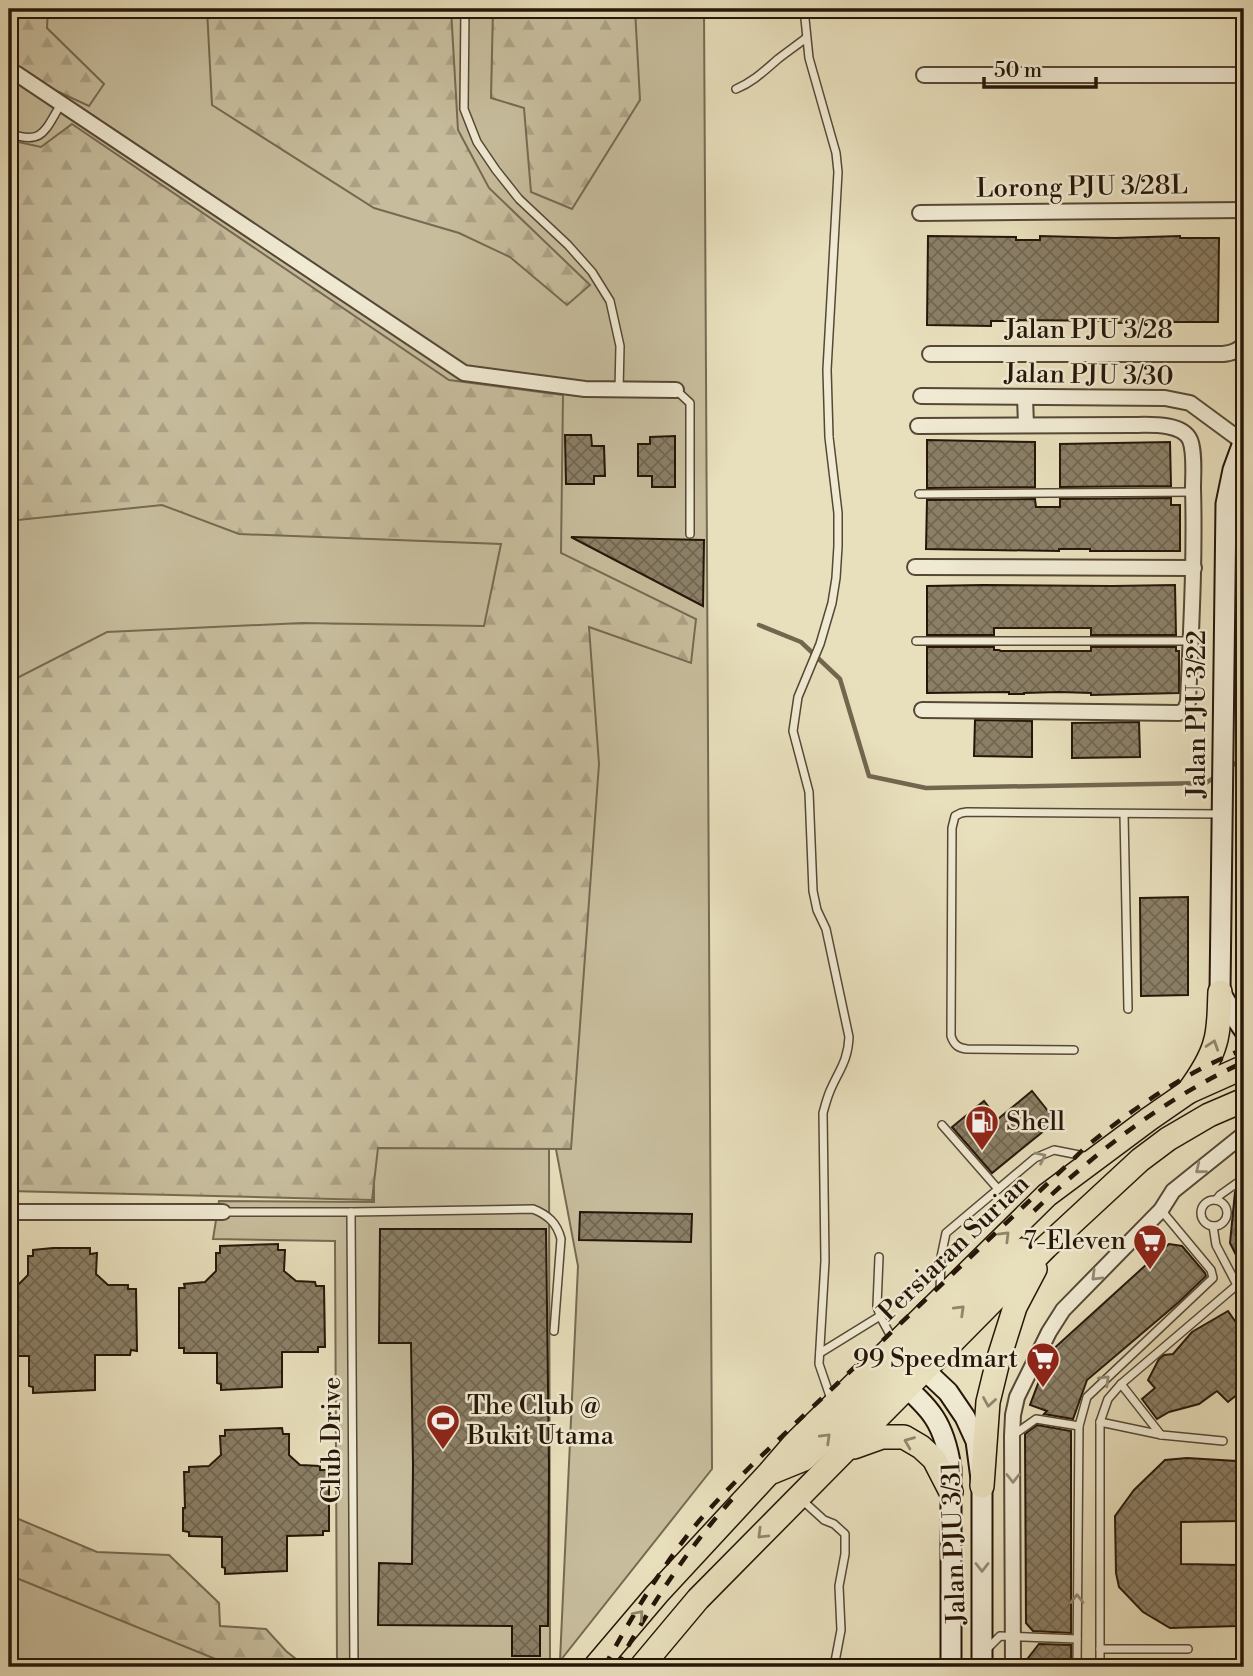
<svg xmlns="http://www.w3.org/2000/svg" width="1253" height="1676" font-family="'Libre Bodoni',serif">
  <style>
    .grass { fill: #c7bd9d; stroke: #766a52; stroke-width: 2 }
    .forest { fill: url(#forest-firs); stroke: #766a52; stroke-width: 2 }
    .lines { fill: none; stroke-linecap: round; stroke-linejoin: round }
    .stream { stroke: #73664f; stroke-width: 4.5 }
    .building { fill: url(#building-cross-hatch); stroke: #261608; stroke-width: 2 }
    .lane-casing { stroke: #564835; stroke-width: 10 }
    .street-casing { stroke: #564835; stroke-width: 18 }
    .secondary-casing { stroke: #261608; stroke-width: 23 }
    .primary-casing { stroke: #261608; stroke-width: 26 }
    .lane { stroke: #f0ead3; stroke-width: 7 }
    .street { stroke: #f0ead3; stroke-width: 14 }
    .secondary { stroke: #f0ead3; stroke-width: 19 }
    .primary { stroke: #e8dfbc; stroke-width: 23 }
    .rail { stroke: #261608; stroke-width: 4.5; stroke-dasharray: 12 12; stroke-linecap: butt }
    .oneway { stroke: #91856b }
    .oneway2 { stroke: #958b78 }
    .labels { text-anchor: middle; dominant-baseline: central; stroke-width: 5; stroke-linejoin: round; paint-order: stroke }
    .street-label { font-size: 26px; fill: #261608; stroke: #f0ead3 }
    .poi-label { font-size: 26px; fill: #261608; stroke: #f0ead3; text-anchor: start }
  </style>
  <defs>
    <pattern id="forest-firs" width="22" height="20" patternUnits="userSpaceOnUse" patternTransform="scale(1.75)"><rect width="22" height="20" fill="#c7bd9d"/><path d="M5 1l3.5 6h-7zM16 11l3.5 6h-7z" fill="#aba286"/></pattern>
    <pattern id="building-cross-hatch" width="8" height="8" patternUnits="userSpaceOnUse" patternTransform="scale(1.75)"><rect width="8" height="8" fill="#8b7f66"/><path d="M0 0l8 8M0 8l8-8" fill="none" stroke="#716752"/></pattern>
  </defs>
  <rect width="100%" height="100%" fill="#e8dfbc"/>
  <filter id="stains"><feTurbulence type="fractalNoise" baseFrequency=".00286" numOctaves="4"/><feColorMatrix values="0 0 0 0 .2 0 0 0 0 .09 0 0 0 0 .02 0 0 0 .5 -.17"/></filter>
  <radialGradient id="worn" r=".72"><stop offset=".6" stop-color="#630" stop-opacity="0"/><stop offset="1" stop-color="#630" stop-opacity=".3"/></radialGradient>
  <g class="grass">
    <path d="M38,9H704L712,1469L560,1661L578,1266L552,1128L9,1191V50Z"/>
    <path d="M549,1146L550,1662L546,1667H337L335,1241L213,1239L219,1201L374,1202V1147Z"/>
    <path d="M9,1541L291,1667H9Z"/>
  </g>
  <g class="forest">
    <path d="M9,9H48L47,28L104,84L89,106L9,69Z"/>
    <path d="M207,9H451L458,130L489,188L590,285L567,305L510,257L459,233L374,208L212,105Z"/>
    <path d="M493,9H635L640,100L572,209L531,192L524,108L491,98Z"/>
    <path d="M72,124L449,380L563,395L561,553L696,619L691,663L589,627L599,764L571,1149L378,1148L372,1200L9,1191V697L17,678L107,632L302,623L484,626L501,544L239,534L162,505L9,521V140L41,147Z"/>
    <path d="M9,1515L97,1552L169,1555L219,1603L220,1626L266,1629L286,1651L306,1667H235L9,1575Z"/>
  </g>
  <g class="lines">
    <g class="stream">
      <path d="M759,625L801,642L840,679L869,776L926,788L1206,783L1218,775"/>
      <path d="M1228,768L1244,758"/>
    </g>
  </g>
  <g class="building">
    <path d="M928,236L1016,237V240H1040V236L1115,238L1180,236V238H1219L1218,322H1168L1116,323V321L1018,320V321H991V326L927,325Z"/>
    <path d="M565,435H591L592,446H604L605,476H594V484H566Z"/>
    <path d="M675,436V487H652V476H638V444H650V437Z"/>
    <path d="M927,440L1035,442V487L927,488Z"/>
    <path d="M1170,442L1171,486L1060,487V444Z"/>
    <path d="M1171,498V505H1180V551H1090V549H1059V551L926,549L927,500L1035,499L1036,507H1060V499Z"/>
    <path d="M571,537L704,540L703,606Z"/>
    <path d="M983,585L1112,586L1175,585L1176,635H1091V628H994V635H927V586Z"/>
    <path d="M927,647H994V650H999L1001,651H1091V647H1176V651H1179V693L1091,695V693L1059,692L1024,693V694H1009V692L927,693Z"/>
    <path d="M975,720L1032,721V757L974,756Z"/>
    <path d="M1139,722L1140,757L1072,758V723Z"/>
    <path d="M1188,897V995L1141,996L1140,898Z"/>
    <path d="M1032,1091L1056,1121L992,1173L952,1127L984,1101L998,1119Z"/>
    <path d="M1244,1185V1271L1230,1243L1235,1192Z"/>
    <path d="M580,1212L692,1214L691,1242L579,1240Z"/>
    <path d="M380,1229H546L549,1466L548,1626H540V1656H512V1626L378,1625L379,1563L412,1564L413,1465L411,1343H379Z"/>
    <path d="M278,1244V1250H285L284,1271L296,1281L315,1282L316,1286H324L325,1347H318V1352H282V1387L221,1390V1384L217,1383V1353H184V1348H179V1288H185L184,1284L205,1282L216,1271V1253H220V1246Z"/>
    <path d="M1169,1244L1182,1246L1205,1273L1206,1276L1179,1302L1087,1380L1073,1419L1044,1414L1047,1411L1030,1405L1050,1352Z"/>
    <path d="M53,1248H90V1254L97,1253L96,1274L108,1285H128V1289H136L137,1351L131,1350L130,1355H95V1390L33,1393V1387L29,1386V1356H9V1286H17L28,1275V1256H33V1250Z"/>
    <path d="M1228,1311L1244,1334V1389L1228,1402L1217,1391L1199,1404L1169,1412L1157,1419L1142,1399L1155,1388L1148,1380L1159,1359L1164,1355L1173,1354L1192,1332Z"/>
    <path d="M1037,1425L1071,1431V1633L1033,1631L1026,1623L1025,1434Z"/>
    <path d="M282,1428L283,1434H289V1455L300,1465L320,1466V1470H329V1531H323V1535L287,1536V1571L225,1574V1568L222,1567V1537L189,1536V1532L183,1531V1508H185L184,1472H189V1467L209,1466L221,1455L220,1436H225V1430Z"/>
    <path d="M1187,1458L1236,1461L1238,1521L1181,1522V1564L1238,1565L1237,1626L1170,1628L1143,1612L1119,1587L1116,1573L1115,1516L1134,1490L1165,1460Z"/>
    <path d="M1039,1644L1071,1645V1667H1028V1658Z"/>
  </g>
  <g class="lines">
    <g class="lane-casing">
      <g id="lane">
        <path d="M465,9L464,109L477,142L496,170L519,199L568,245L592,272L610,301L620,346L619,390"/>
        <path d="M804,9L809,58L836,153L838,172L827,370L829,437L838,513V546L836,578L832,603L820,644L798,697L793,731L809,792L813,891L817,910L826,929L849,1037C848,1061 839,1070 830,1091C827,1098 825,1106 823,1113L825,1261L819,1364L832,1402"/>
        <path d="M736,89C753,82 764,71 778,59C787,52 797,45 806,38"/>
        <path d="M9,133C43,146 45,130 61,104"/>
        <path d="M676,390L690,403V534"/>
        <path d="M919,494L1193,492"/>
        <path d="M916,641H1191"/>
        <path d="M1124,814L1128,1009"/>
        <path d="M1074,1050L967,1049C958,1048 954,1045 951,1036L952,828L955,816L961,813L967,812L1222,814"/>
        <path d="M942,1125L998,1189"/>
        <circle cx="1214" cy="1213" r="13"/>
        <path d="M1216,1200L1220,1195L1244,1178"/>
        <path d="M223,1212H351L533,1209C548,1215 557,1223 561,1239L554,1331"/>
        <path d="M351,1212L354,1667"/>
        <path d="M879,1257L877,1306L880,1316L893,1340"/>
        <path d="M1237,1285L1244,1297"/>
        <path d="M940,1293L941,1257L946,1233L1035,1158L1054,1150L1089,1157"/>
        <path d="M820,1353L880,1316"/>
        <path d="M1121,1384L1161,1435"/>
        <path d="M1100,1422L1162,1435L1223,1441"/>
        <path d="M1012,1436L1036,1419L1079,1426"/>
        <path d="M802,1500L824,1520L834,1524L845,1534V1554L839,1586L841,1630L834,1667"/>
        <path d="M1100,1649H1188"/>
        <path d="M986,1650L1000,1636L1077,1639"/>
        <path d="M1077,1667L1079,1426L1087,1397L1213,1278L1211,1270L1161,1210"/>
        <path d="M1100,1667V1422L1108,1399L1121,1384L1237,1285L1216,1245L1213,1226"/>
      </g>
    </g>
    <g class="street-casing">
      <g id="street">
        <path d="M9,70L17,74L464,373L585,389L676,390"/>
        <path d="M924,75H1244"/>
        <path d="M920,213L1244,210"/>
        <path d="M930,354H1223C1232,353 1238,351 1244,344"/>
        <path d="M921,396L1165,398L1190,403L1243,442"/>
        <path d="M1025,397L1026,425"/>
        <path d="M918,426L1131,425C1148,425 1182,422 1190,440C1195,452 1193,476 1193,488C1195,560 1191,631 1188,702L1185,710L1179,713L922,710"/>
        <path d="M915,567L1194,568"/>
        <path d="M9,1212H223"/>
        <path d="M1013,1667L1012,1436L1013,1415L1017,1397L1049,1332L1063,1310L1161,1210L1173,1191L1244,1134"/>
      </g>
    </g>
    <g class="secondary-casing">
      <g id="secondary">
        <path d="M1244,440L1233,470L1226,504L1220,992L1231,1011L1244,1030"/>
        <path d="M914,1360L948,1392L965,1417L976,1441L982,1486V1667"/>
        <path d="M897,1379C931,1409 944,1422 951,1468V1667"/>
      </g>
    </g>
    <g class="primary-casing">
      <g id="primary">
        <path d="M1188,1092C1199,1077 1210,1061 1215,1043C1220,1027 1219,1009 1220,992"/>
        <path d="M854,1447L882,1437H904L921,1447L934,1459L951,1492"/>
        <path d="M772,1472L804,1459L1022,1250"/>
        <path d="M982,1486L988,1402L998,1361L1015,1307L1035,1269"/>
        <path d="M595,1667L657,1594L769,1473L794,1444L1047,1195L1149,1119L1188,1092L1244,1067"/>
        <path d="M641,1667L698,1599L1046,1247L1140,1160L1168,1139L1209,1115L1244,1100"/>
      </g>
    </g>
    <use href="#lane" class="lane"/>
    <use href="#street" class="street"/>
    <use href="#secondary" class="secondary"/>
    <use href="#primary" class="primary"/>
    <g class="rail">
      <path d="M1034,1211C1098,1150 1164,1099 1244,1062"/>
      <path d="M604,1667C630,1620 657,1574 690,1532C710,1507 733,1484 756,1461L1087,1146C1135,1107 1186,1072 1244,1049"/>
      <path d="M616,1667C651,1606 689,1545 738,1493"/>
    </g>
  </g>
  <defs><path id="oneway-chevron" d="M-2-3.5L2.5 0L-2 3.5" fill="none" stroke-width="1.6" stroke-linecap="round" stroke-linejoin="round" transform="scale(1.75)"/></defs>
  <g class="oneway">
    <use href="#oneway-chevron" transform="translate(1213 1045) rotate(-72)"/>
    <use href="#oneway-chevron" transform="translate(1005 1236) rotate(-45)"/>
    <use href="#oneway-chevron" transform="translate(960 1310) rotate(-44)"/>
    <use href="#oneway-chevron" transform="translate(989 1402) rotate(99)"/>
    <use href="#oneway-chevron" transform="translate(826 1438) rotate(-44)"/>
    <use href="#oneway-chevron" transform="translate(909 1442) rotate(-158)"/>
    <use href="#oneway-chevron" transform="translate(762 1534) rotate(135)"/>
    <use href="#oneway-chevron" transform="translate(639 1615) rotate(-50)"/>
  </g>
  <g class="oneway2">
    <use href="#oneway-chevron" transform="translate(1041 1157) rotate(-26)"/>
    <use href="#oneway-chevron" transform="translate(1200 1169) rotate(141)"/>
    <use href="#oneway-chevron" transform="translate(1096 1276) rotate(135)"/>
    <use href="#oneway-chevron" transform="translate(1105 1380) rotate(-44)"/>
    <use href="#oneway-chevron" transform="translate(1013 1478) rotate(90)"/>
    <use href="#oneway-chevron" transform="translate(982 1567) rotate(90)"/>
    <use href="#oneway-chevron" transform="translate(1077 1599) rotate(-90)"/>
  </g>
  <defs>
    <g id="fuel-pin" transform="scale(1.75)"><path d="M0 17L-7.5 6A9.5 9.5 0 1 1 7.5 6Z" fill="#8f2418" stroke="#f0ead3"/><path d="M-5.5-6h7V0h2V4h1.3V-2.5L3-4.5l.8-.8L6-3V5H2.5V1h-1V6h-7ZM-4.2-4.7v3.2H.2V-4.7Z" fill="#fff"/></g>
    <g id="supermarket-pin" transform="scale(1.75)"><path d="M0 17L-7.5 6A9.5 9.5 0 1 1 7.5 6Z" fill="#8f2418" stroke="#f0ead3"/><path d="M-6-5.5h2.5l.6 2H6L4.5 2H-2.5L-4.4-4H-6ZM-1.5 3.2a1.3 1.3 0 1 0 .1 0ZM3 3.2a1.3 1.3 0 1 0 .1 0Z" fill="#fff"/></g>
    <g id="stadium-pin" transform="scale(1.75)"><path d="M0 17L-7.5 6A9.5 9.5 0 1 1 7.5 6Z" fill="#8f2418" stroke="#f0ead3"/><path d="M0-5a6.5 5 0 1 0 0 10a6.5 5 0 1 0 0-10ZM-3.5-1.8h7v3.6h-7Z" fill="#fff"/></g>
  </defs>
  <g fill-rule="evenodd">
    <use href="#fuel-pin" x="982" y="1122"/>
    <use href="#supermarket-pin" x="1150" y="1241"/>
    <use href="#supermarket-pin" x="1043" y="1359"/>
    <use href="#stadium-pin" x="443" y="1421"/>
  </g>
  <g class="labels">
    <g class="street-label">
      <text transform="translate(1082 187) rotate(-1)">Lorong PJU 3/28L</text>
      <text x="1089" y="330">Jalan PJU 3/28</text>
      <text transform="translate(1089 375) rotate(1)">Jalan PJU 3/30</text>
      <text transform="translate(1197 714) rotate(-90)">Jalan PJU 3/22</text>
      <text transform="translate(954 1248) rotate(-44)">Persiaran Surian</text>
      <text transform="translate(332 1440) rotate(-90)">Club Drive</text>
      <text transform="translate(954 1543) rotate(-92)">Jalan PJU 3/31</text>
    </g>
    <g class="poi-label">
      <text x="1006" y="1122">Shell</text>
      <text x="1126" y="1241" text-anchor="end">7-Eleven</text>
      <text x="1018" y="1359" text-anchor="end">99 Speedmart</text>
      <text x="467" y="1406">The Club @<tspan x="467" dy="30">Bukit Utama</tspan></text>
    </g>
  </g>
  <rect width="1253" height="1676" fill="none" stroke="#e8dfbc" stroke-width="35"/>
  <rect x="10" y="10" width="1232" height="1655" fill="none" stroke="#261608" stroke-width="3.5"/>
  <rect x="18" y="18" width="1218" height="1641" fill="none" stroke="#261608" stroke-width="2"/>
  <path d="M984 77v10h112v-10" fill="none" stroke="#261608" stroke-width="3.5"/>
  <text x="994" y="77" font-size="21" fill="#261608" stroke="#f0ead3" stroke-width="5" paint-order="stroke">50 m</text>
  <rect width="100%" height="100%" filter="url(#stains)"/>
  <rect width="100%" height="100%" fill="url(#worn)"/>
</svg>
